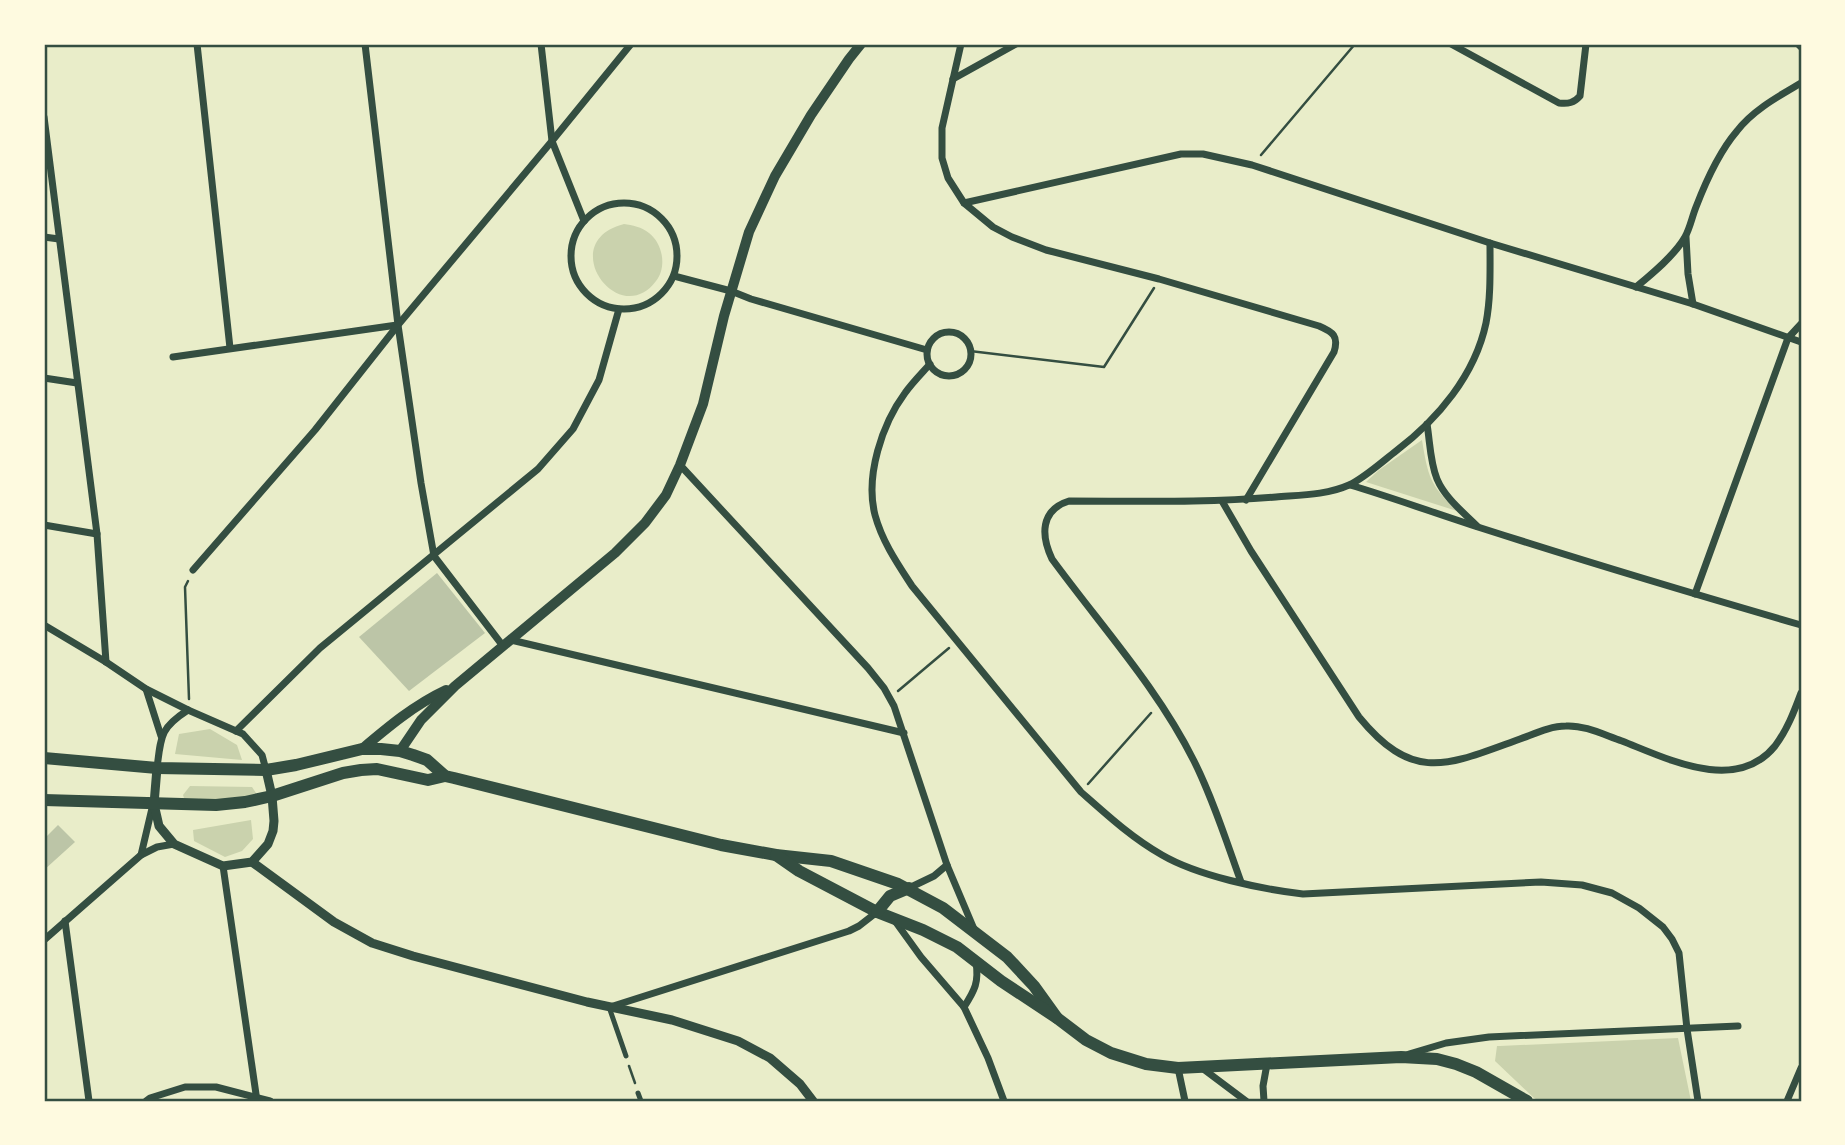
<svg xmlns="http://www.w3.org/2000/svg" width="1845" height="1145" font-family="'Noto Serif',serif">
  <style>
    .green { fill: #cad2ad }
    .building { fill: #bcc5a7 }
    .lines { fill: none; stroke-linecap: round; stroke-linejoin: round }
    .path { stroke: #344e41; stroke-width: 2.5 }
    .pedestrian { stroke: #344e41; stroke-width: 5 }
    .minor { stroke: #344e41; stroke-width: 7 }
    .tertiary { stroke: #344e41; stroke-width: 9 }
    .secondary { stroke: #344e41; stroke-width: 10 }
    .primary { stroke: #344e41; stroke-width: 12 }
    .neatline { fill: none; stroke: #344e41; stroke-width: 2.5 }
  </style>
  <rect width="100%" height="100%" fill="#e9edc9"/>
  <g class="green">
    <path d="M624,224C632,225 642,227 649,233C663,244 667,267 656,281C619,331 554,242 624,224Z"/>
    <path d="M1422,440C1428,477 1430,485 1457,511L1366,482L1379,470Z"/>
    <path d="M210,729L237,745L242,760L175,754L179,734Z"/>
    <path d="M190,786L252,787L256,793L250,798L185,801L183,795Z"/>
    <path d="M251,820L253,839L242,851L225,857L194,841L193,830Z"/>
    <path d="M1678,1038L1691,1101H1540L1534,1098L1495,1061L1497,1046H1500Z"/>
  </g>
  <g class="building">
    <path d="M437,573L485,633L409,691L359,637Z"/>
    <path d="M58,825L75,842L44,870V839Z"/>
  </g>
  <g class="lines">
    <g class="path">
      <path d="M1261,155L1355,44"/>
      <path d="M970,351L1104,367L1154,288"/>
      <path d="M188,581L185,587L189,699"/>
      <path d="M898,691L949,648"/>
      <path d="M1088,784L1151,713"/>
      <path d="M629,1066L635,1083"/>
    </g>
    <g class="pedestrian">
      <path d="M609,1007L626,1056"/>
      <path d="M638,1093L641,1101"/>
    </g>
    <g class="minor">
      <path d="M197,44L230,348"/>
      <path d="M365,44L398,325L421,483L434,556L503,646"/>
      <path d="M541,44L552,141L584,221"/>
      <path d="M961,44L942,128V158L948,178L964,203L993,227L1012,237L1046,250L1159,279L1319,326C1333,332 1339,336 1334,352L1246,500"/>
      <path d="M1451,44L1559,103C1568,104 1574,103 1580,96L1586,44"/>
      <path d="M1798,44L1801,47"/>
      <path d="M953,79L1016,44"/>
      <path d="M44,117L97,534L106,662"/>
      <circle cx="624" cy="256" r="53"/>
      <path d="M964,203L1181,154H1203L1252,165L1490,243L1693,304L1801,342"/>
      <path d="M44,237L59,239"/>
      <path d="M1686,237L1688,274L1693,304"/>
      <path d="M674,276L731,291L751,299L927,350"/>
      <path d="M1636,287C1652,274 1675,255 1685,237C1690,228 1692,217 1696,207C1706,181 1719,152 1737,131C1753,110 1779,96 1801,83"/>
      <circle cx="949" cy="354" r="22"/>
      <path d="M173,357L397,325"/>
      <path d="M930,364C921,374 912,383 905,393C882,424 865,476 875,515C882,541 897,563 912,586L1081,792C1107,815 1132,838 1162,855C1198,876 1261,889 1303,894L1541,882L1582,885L1612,893L1639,908L1663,927L1672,939L1679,953L1687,1029L1698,1101"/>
      <path d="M44,378L77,383"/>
      <path d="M1427,424C1430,442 1430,462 1437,479C1445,498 1463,512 1477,526"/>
      <path d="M680,465L868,668L884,688L894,706L947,865L974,929"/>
      <path d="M1350,485C1394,498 1437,514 1481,528C1587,562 1694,594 1801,625"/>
      <path d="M1222,501L1251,551L1359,717C1414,784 1448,765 1520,739C1534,734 1550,726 1566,726C1585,725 1604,735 1622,741C1668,759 1736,794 1775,746C1787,730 1794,712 1801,693"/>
      <path d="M44,525L97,534"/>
      <path d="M193,570L315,430L398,325L552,141L631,44"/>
      <path d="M1695,594L1788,338L1801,324"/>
      <path d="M44,625L106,662L146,689L188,710L243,734L262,755L266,770"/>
      <path d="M511,640L904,733"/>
      <path d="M146,689L161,736"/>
      <path d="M236,731L320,648L538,469L573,429L599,380L619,309"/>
      <path d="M157,768C161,736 160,728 188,710"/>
      <path d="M141,855L153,804"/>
      <path d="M223,866L257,1101"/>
      <path d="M1241,882C1227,843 1213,799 1194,761C1157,687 1101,626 1052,559C1041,536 1040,510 1069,501C1138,501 1207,503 1276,497C1300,495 1327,495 1349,485C1363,479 1383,461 1396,451C1438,419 1475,375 1486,323C1491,297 1490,269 1490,243"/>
      <path d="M909,888L934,876L947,865"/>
      <path d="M65,921L89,1101"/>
      <path d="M895,921L921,957L964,1007L988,1058L1004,1101"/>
      <path d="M44,940L141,855L157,847L174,844"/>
      <path d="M610,1007L849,931L859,926L877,912"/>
      <path d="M964,1007C975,990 979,982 976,962"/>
      <path d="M1409,1054L1446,1043L1489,1037L1738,1026"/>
      <path d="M1178,1068L1185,1101"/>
      <path d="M1202,1068L1246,1101"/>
      <path d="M146,1101L150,1098L185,1087H216L270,1101"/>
      <path d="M1264,1101L1263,1086L1267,1064"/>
      <path d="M1787,1101L1801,1068"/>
    </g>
    <g class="tertiary">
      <path d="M157,768L154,804L159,826L174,844L223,866L252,862L268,844L273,831L274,821L272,796L266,770"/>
      <path d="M252,862L334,922L372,943L413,956L587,1002L672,1020L738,1041L770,1058L800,1084L813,1101"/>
    </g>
    <g class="secondary">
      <path d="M362,749C388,727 414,705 446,690"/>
      <path d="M400,751L421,720L455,686L615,553L645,523L666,495L680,465L703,404L724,316L749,232L775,176L811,115L849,59L861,44"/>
    </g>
    <g class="primary">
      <path d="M44,758L157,768L266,770L296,765L362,749H381L400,751L413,755L427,760L445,776L454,778L721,845L776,855L831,861L898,884L943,908L1007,957L1034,986L1057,1018"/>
      <path d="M44,800L216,805L245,802L272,796L343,773L361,770L377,769L428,780L445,776"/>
      <path d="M776,855L799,871L877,912L923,930L957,947L1001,981L1057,1018L1086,1040L1111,1053L1146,1064L1178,1068L1401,1057L1437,1059L1456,1064L1476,1072L1527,1101"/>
      <path d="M877,912L890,896L909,888"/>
    </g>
  </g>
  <rect width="1845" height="1145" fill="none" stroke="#fefae0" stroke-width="91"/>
  <rect x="46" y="46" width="1754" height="1054" class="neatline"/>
</svg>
